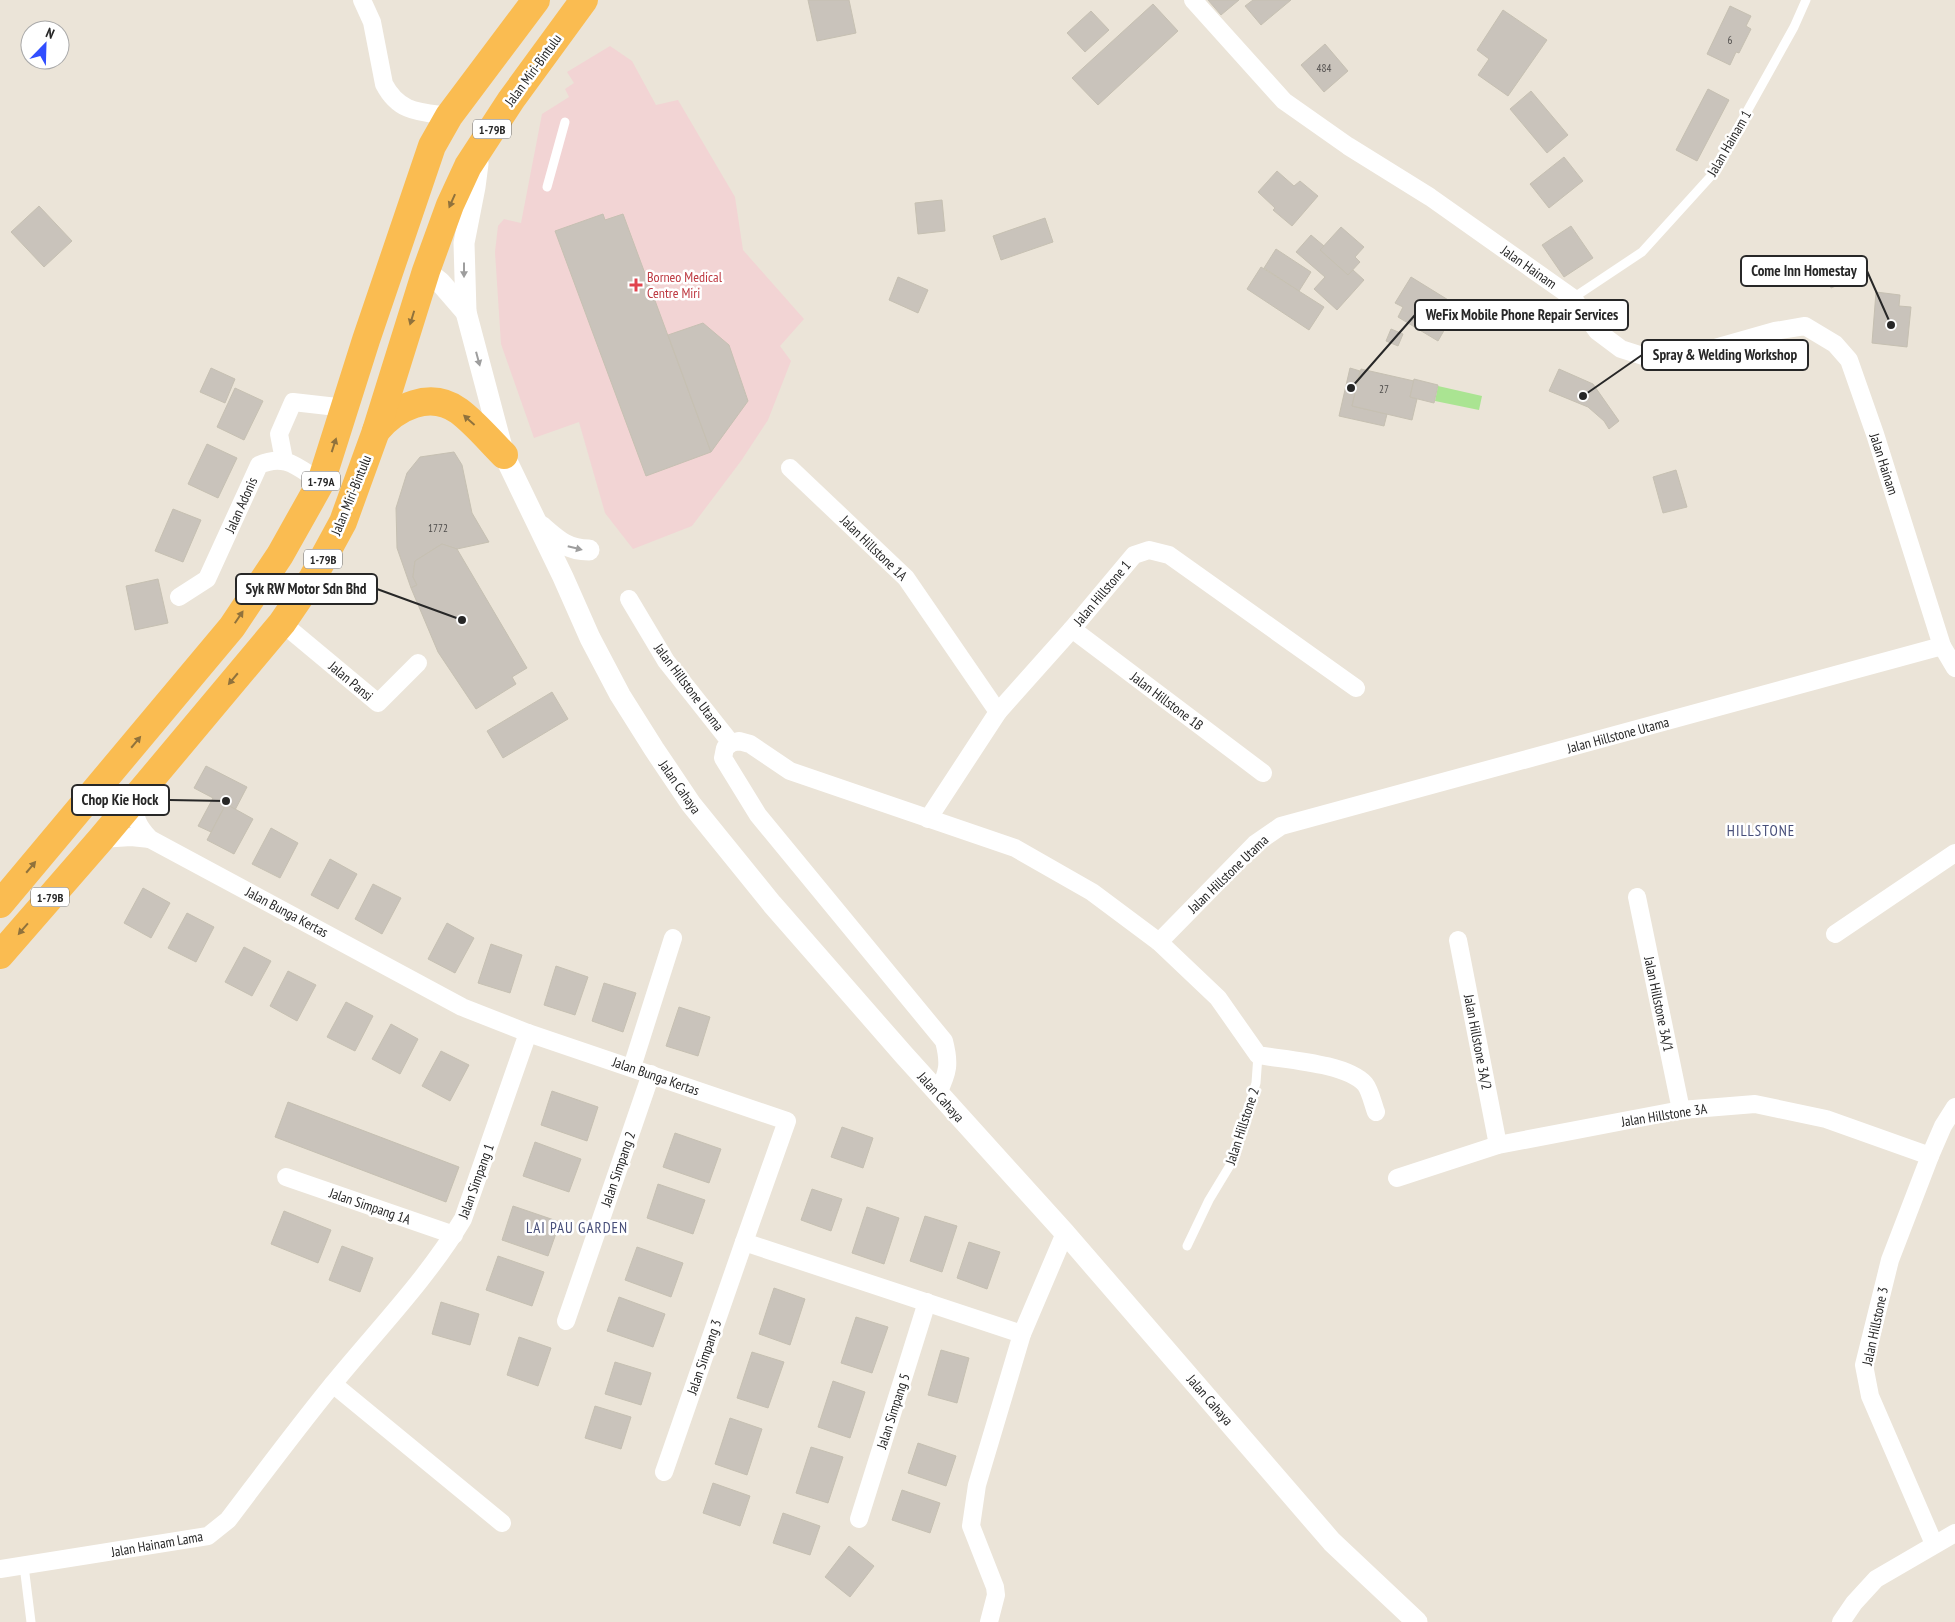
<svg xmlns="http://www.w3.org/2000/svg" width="1955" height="1622" font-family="'PT Sans Narrow',sans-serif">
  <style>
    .medical { fill: #f2d4d4 }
    .green { fill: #aae492 }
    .building { fill: #c9c3bb; stroke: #c6c0b2 }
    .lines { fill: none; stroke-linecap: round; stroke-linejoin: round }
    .service { stroke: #fff; stroke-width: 9 }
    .minor { stroke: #fff; stroke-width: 18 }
    .tertiary { stroke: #fff; stroke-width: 21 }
    .trunk { stroke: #fabc51; stroke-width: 28 }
    .oneway { fill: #90723c }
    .oneway2 { fill: #9e9e9e }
    .health-dot { fill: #e0444e; stroke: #fff; stroke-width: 2 }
    .labels { text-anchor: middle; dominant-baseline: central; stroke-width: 5; stroke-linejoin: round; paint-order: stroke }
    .number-label { font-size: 11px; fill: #504e4c }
    .shield { fill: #fff; stroke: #686868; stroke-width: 1 }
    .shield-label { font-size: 12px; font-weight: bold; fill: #272727 }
    .street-label { font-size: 14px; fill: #272727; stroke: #fff }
    .health-label { font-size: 14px; fill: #be3a42; stroke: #fff; text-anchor: start }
    .neighbourhood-label { font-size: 15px; letter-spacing: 1px; fill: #474e79; stroke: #fff }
    .leader { fill: none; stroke: #272727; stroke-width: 2 }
    .callout-dot { fill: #272727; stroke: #fff; stroke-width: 2 }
    .callout { fill: #fff; stroke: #272727; stroke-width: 2 }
    .callout-label { font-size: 15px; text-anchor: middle; font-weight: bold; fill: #272727 }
  </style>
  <rect width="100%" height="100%" fill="#ebe4d8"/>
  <path class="medical" d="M610,46L632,61L656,105L678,100L735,197L743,250L804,319L780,346L791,361L768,420L741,461L692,526L633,549L605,513L579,422L534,438L501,344L495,252L498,226L504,219L521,223L542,114L569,97L565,89L574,83L567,72Z"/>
  <path class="green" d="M1438,386L1482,396L1479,410L1435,401Z"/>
  <g class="building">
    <path d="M808,0H849L856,33L817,41Z"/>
    <path d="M1208,0H1239L1221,15Z"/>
    <path d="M1253,0H1291L1261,25L1245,6Z"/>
    <path d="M1153,4L1178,31L1098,105L1072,78Z"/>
    <path d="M1730,6L1751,16L1746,26L1751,29L1739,53L1736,52L1730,65L1707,54Z"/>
    <path d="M1503,10L1547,40L1508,96L1478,75L1489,59L1477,50Z"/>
    <path d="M1091,11L1109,30L1085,52L1067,33Z"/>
    <path d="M1325,44L1348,71L1324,92L1301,65Z"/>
    <path d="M1708,89L1729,100L1697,161L1676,150Z"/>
    <path d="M1531,91L1568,135L1547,153L1510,109Z"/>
    <path d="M1564,157L1583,181L1549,208L1530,184Z"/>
    <path d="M1277,171L1294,186L1300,181L1318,196L1292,226L1273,210L1275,208L1258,192Z"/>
    <path d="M942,200L945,231L918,234L915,203Z"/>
    <path d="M39,206L72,241L44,267L11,232Z"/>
    <path d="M603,214L605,220L623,214L711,452L646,476L555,231Z"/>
    <path d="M1045,218L1053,242L1001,260L993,236Z"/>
    <path d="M1571,226L1593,258L1564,277L1542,245Z"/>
    <path d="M1341,227L1364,247L1355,257L1360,262L1348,275L1320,250Z"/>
    <path d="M1311,235L1324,246L1320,250L1348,275L1353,270L1364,280L1337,310L1314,289L1325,277L1296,252Z"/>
    <path d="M1276,249L1311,272L1299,291L1264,268Z"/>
    <path d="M1261,267L1324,307L1309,330L1247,289Z"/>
    <path d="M1844,268L1848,281L1831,288L1826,274Z"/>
    <path d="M898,277L928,290L918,313L889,300Z"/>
    <path d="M1411,277L1458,306L1438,341L1398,317L1403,307L1395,303Z"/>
    <path d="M1876,292L1900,295L1899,306L1911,307L1907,347L1872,343Z"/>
    <path d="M703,323L729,345L748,401L711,452L668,335Z"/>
    <path d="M1391,329L1403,334L1398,346L1386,341Z"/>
    <path d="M211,368L235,379L225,403L200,392Z"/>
    <path d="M1350,368L1360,371L1352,406L1387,414L1384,426L1339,416Z"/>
    <path d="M1361,369L1414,381L1410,397L1417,399L1412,420L1352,406Z"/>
    <path d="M1559,369L1593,384L1619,421L1609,429L1604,421L1588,407L1549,391Z"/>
    <path d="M1414,379L1438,385L1434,403L1410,397Z"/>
    <path d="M235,388L263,401L244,440L217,427Z"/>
    <path d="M207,444L237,458L218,498L188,484Z"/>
    <path d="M454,452L462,465L472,513L489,542L457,549L442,544L415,561L413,577L417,585L411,588L397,548L396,508L407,473L420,457Z"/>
    <path d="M1676,470L1687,507L1663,513L1653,477Z"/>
    <path d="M173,509L201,520L183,562L155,551Z"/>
    <path d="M442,544L457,549L527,668L512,677L516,684L476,709L438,652L411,588L417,585L413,577L415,561Z"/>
    <path d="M158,579L168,623L135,630L126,586Z"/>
    <path d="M552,692L568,719L503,758L487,731Z"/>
    <path d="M206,766L247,787L235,810L226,804L211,832L198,826L213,798L194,788Z"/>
    <path d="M226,804L253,819L234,854L207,840Z"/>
    <path d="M271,828L298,843L280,878L252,864Z"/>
    <path d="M330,859L357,874L338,909L311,895Z"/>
    <path d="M373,884L401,898L382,934L355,919Z"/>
    <path d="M143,888L170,903L151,938L124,923Z"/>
    <path d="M187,913L214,927L196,962L168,948Z"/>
    <path d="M447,923L474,938L455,973L428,959Z"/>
    <path d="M491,944L522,955L510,993L478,983Z"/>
    <path d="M244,947L271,961L252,996L225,982Z"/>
    <path d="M556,966L588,977L575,1015L544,1005Z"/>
    <path d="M288,971L316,985L297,1021L270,1006Z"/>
    <path d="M604,983L636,993L623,1032L592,1021Z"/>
    <path d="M346,1002L373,1016L355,1051L327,1037Z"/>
    <path d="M679,1007L710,1017L698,1056L666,1046Z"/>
    <path d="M391,1024L418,1039L400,1074L372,1059Z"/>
    <path d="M441,1051L469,1065L450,1101L422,1086Z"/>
    <path d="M552,1091L598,1107L587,1141L541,1125Z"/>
    <path d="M288,1102L459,1167L446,1202L275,1137Z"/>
    <path d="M842,1127L873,1138L863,1168L831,1157Z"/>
    <path d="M675,1133L721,1149L709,1183L663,1167Z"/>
    <path d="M535,1142L581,1159L569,1192L523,1176Z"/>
    <path d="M658,1184L705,1200L693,1234L647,1218Z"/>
    <path d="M812,1189L842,1199L831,1231L801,1220Z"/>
    <path d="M513,1206L560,1222L548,1256L502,1240Z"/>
    <path d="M867,1207L899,1218L884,1264L852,1253Z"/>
    <path d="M284,1211L331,1230L318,1263L271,1244Z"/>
    <path d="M925,1216L957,1226L942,1272L910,1261Z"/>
    <path d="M969,1242L1000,1252L987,1289L957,1278Z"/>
    <path d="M342,1246L373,1258L360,1292L329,1280Z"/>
    <path d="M637,1247L683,1263L671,1297L625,1280Z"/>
    <path d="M498,1256L544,1272L532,1306L486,1290Z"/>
    <path d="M774,1288L805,1299L790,1345L759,1334Z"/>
    <path d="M619,1297L665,1314L653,1347L607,1331Z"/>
    <path d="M441,1302L479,1314L470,1345L432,1334Z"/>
    <path d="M856,1317L888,1327L872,1373L841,1363Z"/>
    <path d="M519,1337L551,1348L538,1386L507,1375Z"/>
    <path d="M941,1350L969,1358L957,1403L928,1395Z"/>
    <path d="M752,1352L784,1362L768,1408L737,1398Z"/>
    <path d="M615,1362L651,1373L641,1405L605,1394Z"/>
    <path d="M833,1381L865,1392L850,1438L818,1427Z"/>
    <path d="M595,1406L631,1417L621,1449L585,1438Z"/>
    <path d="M730,1418L762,1429L747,1475L715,1464Z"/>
    <path d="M918,1443L956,1456L946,1486L908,1473Z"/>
    <path d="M811,1447L843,1457L828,1503L796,1493Z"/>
    <path d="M713,1483L750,1496L740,1526L703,1513Z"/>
    <path d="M902,1490L940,1503L930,1533L892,1520Z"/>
    <path d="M783,1513L820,1526L810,1555L773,1543Z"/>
    <path d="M849,1546L874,1566L850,1597L825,1577Z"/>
  </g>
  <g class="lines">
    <g class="service">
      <path d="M547,187L565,122"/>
      <path d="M1573,298L1642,252L1711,176L1794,27L1806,0"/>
      <path d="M1187,1246L1209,1200L1232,1162L1256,1083L1258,1055"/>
      <path d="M24,1566L31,1622"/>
    </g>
    <g class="minor">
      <path d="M362,0L372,22L384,84C399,113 420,112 449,116"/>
      <path d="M1193,0L1284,101L1348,146L1430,197L1573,298L1597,331L1621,349L1646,357L1687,356L1775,331L1805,326L1835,344L1849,360L1875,434L1942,646"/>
      <path d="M284,460L279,434L293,402L346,408"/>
      <path d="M790,468L906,578L998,712"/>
      <path d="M179,597L207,579L259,465C286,453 298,468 321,482"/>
      <path d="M629,599L666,661L731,743"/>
      <path d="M282,623L378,703L418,663"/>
      <path d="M1072,629L1263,773"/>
      <path d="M731,743L739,741L750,744L790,771L1015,848L1092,892L1159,942L1218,998L1258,1055C1286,1060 1346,1063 1365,1084C1370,1090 1373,1104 1376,1112"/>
      <path d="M731,743L725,748L723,758L758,815L944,1041C950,1064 948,1072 938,1093"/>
      <path d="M134,799C135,818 136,824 150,839L462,1007L528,1033L787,1121L744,1242L1022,1334"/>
      <path d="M928,819L998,712L1072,629L1134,555L1149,550L1169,555L1356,688"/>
      <path d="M101,839L131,837L150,839"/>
      <path d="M1637,897L1681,1110"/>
      <path d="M1835,934L1955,853"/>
      <path d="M1458,940L1498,1145"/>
      <path d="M1159,942L1255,844L1281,826L1942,646L1955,668"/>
      <path d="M632,1067L673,938"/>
      <path d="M286,1177L454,1235"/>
      <path d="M1397,1178L1498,1145L1681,1110L1755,1104L1826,1119L1930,1156"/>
      <path d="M566,1321L651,1074"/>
      <path d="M333,1384L502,1523"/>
      <path d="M664,1472L744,1242"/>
      <path d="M859,1519L927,1302"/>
      <path d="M1934,1544L1870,1396L1864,1365L1890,1260L1930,1156L1943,1126L1955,1107"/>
      <path d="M0,1569L208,1536L228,1520C263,1474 297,1428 333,1384C377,1330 427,1279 463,1219L528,1033"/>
      <path d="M989,1622L996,1595L995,1587L971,1526L977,1485L1022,1334L1065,1233"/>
      <path d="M1841,1622L1854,1603L1876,1579L1955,1533"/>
    </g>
    <g class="tertiary">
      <path d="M477,155L478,164L475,187L464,243L466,312L504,455L563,577L590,638L620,695L654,749L691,804L772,904L904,1055L1065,1233L1332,1542L1417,1622"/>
      <path d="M426,271L440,282L466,312"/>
      <path d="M541,526C557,540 567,550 589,550"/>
    </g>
    <g class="trunk">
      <path d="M376,431C396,407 430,390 459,411C475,423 489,440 504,455"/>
      <path d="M0,904L232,627L280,555L321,482L366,340L432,146L449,116L536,0"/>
      <path d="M0,955L101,839L282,623L312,579L343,522L376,431L426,271L450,205L468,166L511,100L584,0"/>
    </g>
  </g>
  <defs><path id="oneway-solid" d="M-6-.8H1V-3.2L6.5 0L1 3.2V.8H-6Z" transform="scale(1.25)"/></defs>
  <g class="oneway">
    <use href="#oneway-solid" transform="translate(452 201) rotate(114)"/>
    <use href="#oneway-solid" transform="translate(412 318) rotate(107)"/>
    <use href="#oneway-solid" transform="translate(469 420) rotate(-138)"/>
    <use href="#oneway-solid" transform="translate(334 445) rotate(-72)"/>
    <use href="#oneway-solid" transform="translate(239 617) rotate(-56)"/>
    <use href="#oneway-solid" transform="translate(233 679) rotate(130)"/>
    <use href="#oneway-solid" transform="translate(136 742) rotate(-50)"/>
    <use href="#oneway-solid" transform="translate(31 867) rotate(-50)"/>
    <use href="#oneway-solid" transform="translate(23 929) rotate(131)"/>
  </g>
  <g class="oneway2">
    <use href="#oneway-solid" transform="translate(464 270) rotate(90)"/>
    <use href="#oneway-solid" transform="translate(478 359) rotate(75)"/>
    <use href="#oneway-solid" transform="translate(575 548) rotate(14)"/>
  </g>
  <path class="health-dot" d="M633.5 277.5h5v5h5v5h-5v5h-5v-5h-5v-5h5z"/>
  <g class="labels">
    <g class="number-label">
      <text x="1730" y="40">6</text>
      <text x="1324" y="68">484</text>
      <text x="1384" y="389">27</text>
      <text x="438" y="528">1772</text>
    </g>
    <g class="shield">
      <rect x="473" y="119.5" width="38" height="19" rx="4"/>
      <rect x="302" y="471.5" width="38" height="19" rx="4"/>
      <rect x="304" y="549.5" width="38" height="19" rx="4"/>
      <rect x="31" y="887.5" width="38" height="19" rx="4"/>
    </g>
    <g class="shield-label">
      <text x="492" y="129">1-79B</text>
      <text x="321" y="481">1-79A</text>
      <text x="323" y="559">1-79B</text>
      <text x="50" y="897">1-79B</text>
    </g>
    <g class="street-label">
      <text transform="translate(533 70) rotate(-54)">Jalan Miri-Bintulu</text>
      <text transform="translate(1729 143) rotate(-60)">Jalan Hainam 1</text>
      <text transform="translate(1529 267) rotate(35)">Jalan Hainam</text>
      <text transform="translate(1884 464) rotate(72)">Jalan Hainam</text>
      <text transform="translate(351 495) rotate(-68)">Jalan Miri-Bintulu</text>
      <text transform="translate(241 505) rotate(-66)">Jalan Adonis</text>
      <text transform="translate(874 548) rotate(44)">Jalan Hillstone 1A</text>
      <text transform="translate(1102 593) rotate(-50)">Jalan Hillstone 1</text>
      <text transform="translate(351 681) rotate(40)">Jalan Pansi</text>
      <text transform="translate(689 687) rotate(53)">Jalan Hillstone Utama</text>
      <text transform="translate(1167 701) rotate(37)">Jalan Hillstone 1B</text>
      <text transform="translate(1618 735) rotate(-15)">Jalan Hillstone Utama</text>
      <text transform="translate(680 787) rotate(55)">Jalan Cahaya</text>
      <text transform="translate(1228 874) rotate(-44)">Jalan Hillstone Utama</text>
      <text transform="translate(287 912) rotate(28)">Jalan Bunga Kertas</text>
      <text transform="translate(1659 1004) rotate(78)">Jalan Hillstone 3A/1</text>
      <text transform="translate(1478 1042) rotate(79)">Jalan Hillstone 3A/2</text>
      <text transform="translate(656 1076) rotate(19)">Jalan Bunga Kertas</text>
      <text transform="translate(941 1097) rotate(48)">Jalan Cahaya</text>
      <text transform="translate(1664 1115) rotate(-9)">Jalan Hillstone 3A</text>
      <text transform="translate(1242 1126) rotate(-72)">Jalan Hillstone 2</text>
      <text transform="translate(618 1169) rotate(-71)">Jalan Simpang 2</text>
      <text transform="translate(476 1181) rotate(-70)">Jalan Simpang 1</text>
      <text transform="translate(370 1206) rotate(19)">Jalan Simpang 1A</text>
      <text transform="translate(1875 1326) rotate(-78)">Jalan Hillstone 3</text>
      <text transform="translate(704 1357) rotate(-71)">Jalan Simpang 3</text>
      <text transform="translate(1210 1400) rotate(49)">Jalan Cahaya</text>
      <text transform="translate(893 1411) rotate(-72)">Jalan Simpang 5</text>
      <text transform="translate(157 1544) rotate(-10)">Jalan Hainam Lama</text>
    </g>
    <g class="health-label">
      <text x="647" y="277">Borneo Medical<tspan x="647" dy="16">Centre Miri</tspan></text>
    </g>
    <g class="neighbourhood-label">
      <text x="1761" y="830">HILLSTONE</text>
      <text x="577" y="1227">LAI PAU GARDEN</text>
    </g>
  </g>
  <path class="leader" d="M1891 325L1867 271M1351 388L1415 315M1583 396L1642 355M462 620L377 589M226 801L169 800"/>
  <g class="callout-dot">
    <circle cx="1891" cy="325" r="5"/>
    <circle cx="1351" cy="388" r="5"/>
    <circle cx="1583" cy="396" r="5"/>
    <circle cx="462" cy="620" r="5"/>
    <circle cx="226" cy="801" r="5"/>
  </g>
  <g class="callout">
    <rect x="1741" y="256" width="126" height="30" rx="5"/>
    <rect x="1415" y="300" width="213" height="30" rx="5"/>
    <rect x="1642" y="340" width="166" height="30" rx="5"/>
    <rect x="236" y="574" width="141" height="30" rx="5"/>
    <rect x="72" y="785" width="97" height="30" rx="5"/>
  </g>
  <g class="callout-label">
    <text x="1804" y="276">Come Inn Homestay</text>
    <text x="1522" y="320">WeFix Mobile Phone Repair Services</text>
    <text x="1725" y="360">Spray &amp; Welding Workshop</text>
    <text x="306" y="594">Syk RW Motor Sdn Bhd</text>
    <text x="120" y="805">Chop Kie Hock</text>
  </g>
  <g transform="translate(45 45) rotate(23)"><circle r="24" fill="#ffffff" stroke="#a9a9a9"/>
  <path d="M0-4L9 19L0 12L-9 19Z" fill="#314eff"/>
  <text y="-8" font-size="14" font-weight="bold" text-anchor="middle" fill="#272727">N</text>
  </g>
</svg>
